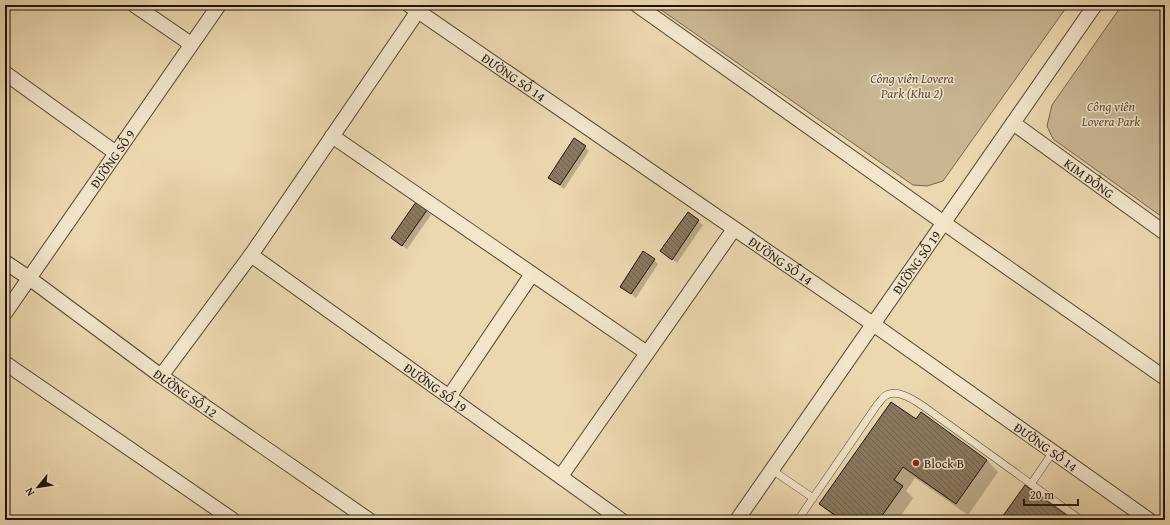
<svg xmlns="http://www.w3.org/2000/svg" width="1170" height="525" font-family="'Gentium Book Plus',serif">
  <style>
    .park { fill: #c9b793; stroke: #74654e }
    .shadow { fill: #0003 }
    .building { fill: url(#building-back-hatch); stroke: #201308 }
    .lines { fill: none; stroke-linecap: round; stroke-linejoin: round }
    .lane-casing { stroke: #534432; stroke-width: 8 }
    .street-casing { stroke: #534432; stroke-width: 16 }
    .lane { stroke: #f3e6cb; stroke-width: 7 }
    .street { stroke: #f3e6cb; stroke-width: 14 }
    .poi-dot { fill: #8f2418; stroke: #f3e6cb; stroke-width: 1.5 }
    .labels { text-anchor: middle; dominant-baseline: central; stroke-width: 3; stroke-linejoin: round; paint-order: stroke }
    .street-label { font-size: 13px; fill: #201308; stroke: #f3e6cb }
    .park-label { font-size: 13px; font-style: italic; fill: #5b4c39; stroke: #f3e6cb }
    .poi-label { font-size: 13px; fill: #201308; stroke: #f3e6cb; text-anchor: start }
  </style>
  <defs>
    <pattern id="building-back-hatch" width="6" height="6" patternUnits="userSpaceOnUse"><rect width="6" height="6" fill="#8a795f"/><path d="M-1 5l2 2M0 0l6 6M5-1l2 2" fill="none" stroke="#70624c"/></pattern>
  </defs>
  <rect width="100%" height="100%" fill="#ecd8af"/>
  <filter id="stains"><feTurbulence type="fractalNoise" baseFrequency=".005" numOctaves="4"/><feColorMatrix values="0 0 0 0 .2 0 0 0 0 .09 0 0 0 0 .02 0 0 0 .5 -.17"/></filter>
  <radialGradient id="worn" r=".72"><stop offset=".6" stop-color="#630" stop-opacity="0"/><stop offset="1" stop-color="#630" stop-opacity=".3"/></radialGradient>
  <g class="park">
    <path d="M654,5H1068L943,181L927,186L913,185Z"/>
    <path d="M1122,5H1165V219L1053,139L1047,126L1052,105Z"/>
  </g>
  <g class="shadow">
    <path d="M585,147L589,151L564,189L549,177Z"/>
    <path d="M426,210L431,215L407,249L397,242Z"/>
    <path d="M698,221L703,225L677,263L662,251Z"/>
    <path d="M654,260L658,264L636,298L621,286Z"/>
    <path d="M921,414L987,460L998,472L968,515L915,478L906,491L913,498L898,520H838L832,515L820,504L916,421Z"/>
  </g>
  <g class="building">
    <path d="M574,138L586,146L560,185L548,178Z"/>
    <path d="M416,202L427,210L402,246L391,238Z"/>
    <path d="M688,212L699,220L672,260L660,251Z"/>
    <path d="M643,251L655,259L631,294L620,287Z"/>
    <path d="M891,402L916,419L921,412L987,460L956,504L903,467L894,480L903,486L879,520H842L819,504Z"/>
    <path d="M1025,485L1073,520H1000Z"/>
  </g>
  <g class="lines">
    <g class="lane-casing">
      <g id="lane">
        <path d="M772,470L813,498L877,405C880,402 882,398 885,396C897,388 914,400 923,406L1081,520"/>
        <path d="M1031,484L1053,452"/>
        <path d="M798,520L813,498"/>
      </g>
    </g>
    <g class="street-casing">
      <g id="street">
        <path d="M134,5L191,44"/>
        <path id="s1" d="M409,5L873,324L1149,520"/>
        <path d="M637,5L944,223L1165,378"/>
        <path d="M5,73L116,153"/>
        <path id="s2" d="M1013,123L1165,233"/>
        <path d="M332,136L647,353"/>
        <path id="s3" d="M251,255L621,520"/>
        <path id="s4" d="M5,262L29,278L161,376L369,520"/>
        <path id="s5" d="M5,313L219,5"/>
        <path d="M5,363L233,520"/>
        <path d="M161,376L251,255L418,11"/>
        <path d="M449,397L532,274"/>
        <path d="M561,476L734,229"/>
        <path id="s6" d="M737,520L1095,5"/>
      </g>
    </g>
    <use href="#lane" class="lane"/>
    <use href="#street" class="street"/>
  </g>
  <circle class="poi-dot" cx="916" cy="463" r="4"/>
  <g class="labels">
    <g class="street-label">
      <text stroke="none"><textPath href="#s1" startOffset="127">ĐƯỜNG SỐ 14</textPath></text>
      <text stroke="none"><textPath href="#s5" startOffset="188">ĐƯỜNG SỐ 9</textPath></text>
      <text stroke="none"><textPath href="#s2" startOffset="94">KIM ĐỒNG</textPath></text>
      <text stroke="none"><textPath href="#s1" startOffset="451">ĐƯỜNG SỐ 14</textPath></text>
      <text stroke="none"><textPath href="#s6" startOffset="314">ĐƯỜNG SỐ 19</textPath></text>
      <text stroke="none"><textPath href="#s3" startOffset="227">ĐƯỜNG SỐ 19</textPath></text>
      <text stroke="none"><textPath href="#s4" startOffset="223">ĐƯỜNG SỐ 12</textPath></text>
      <text stroke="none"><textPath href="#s1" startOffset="775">ĐƯỜNG SỐ 14</textPath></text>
    </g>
    <g class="park-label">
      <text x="912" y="78">Công viên Lovera<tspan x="912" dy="15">Park (Khu 2)</tspan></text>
      <text x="1111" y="106">Công viên<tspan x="1111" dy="15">Lovera Park</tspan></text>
    </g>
    <g class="poi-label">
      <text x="924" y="463">Block B</text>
    </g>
  </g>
  <rect width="1170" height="525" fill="none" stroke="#ecd8af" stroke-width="20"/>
  <rect x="6" y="6" width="1158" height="513" fill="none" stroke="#201308" stroke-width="2"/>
  <rect x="10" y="10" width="1150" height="505" fill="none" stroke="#201308"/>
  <g transform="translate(38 487) rotate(240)" stroke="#f3e6cb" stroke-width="3" paint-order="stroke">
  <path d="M0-3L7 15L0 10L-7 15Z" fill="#201308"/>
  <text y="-6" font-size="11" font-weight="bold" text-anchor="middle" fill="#201308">N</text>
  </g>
  <path d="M1024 499v6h54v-6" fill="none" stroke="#201308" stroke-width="2"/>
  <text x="1030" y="499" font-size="12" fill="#201308" stroke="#f3e6cb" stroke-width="3" paint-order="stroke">20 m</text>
  <rect width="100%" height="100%" filter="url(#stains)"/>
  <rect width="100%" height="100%" fill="url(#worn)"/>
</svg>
